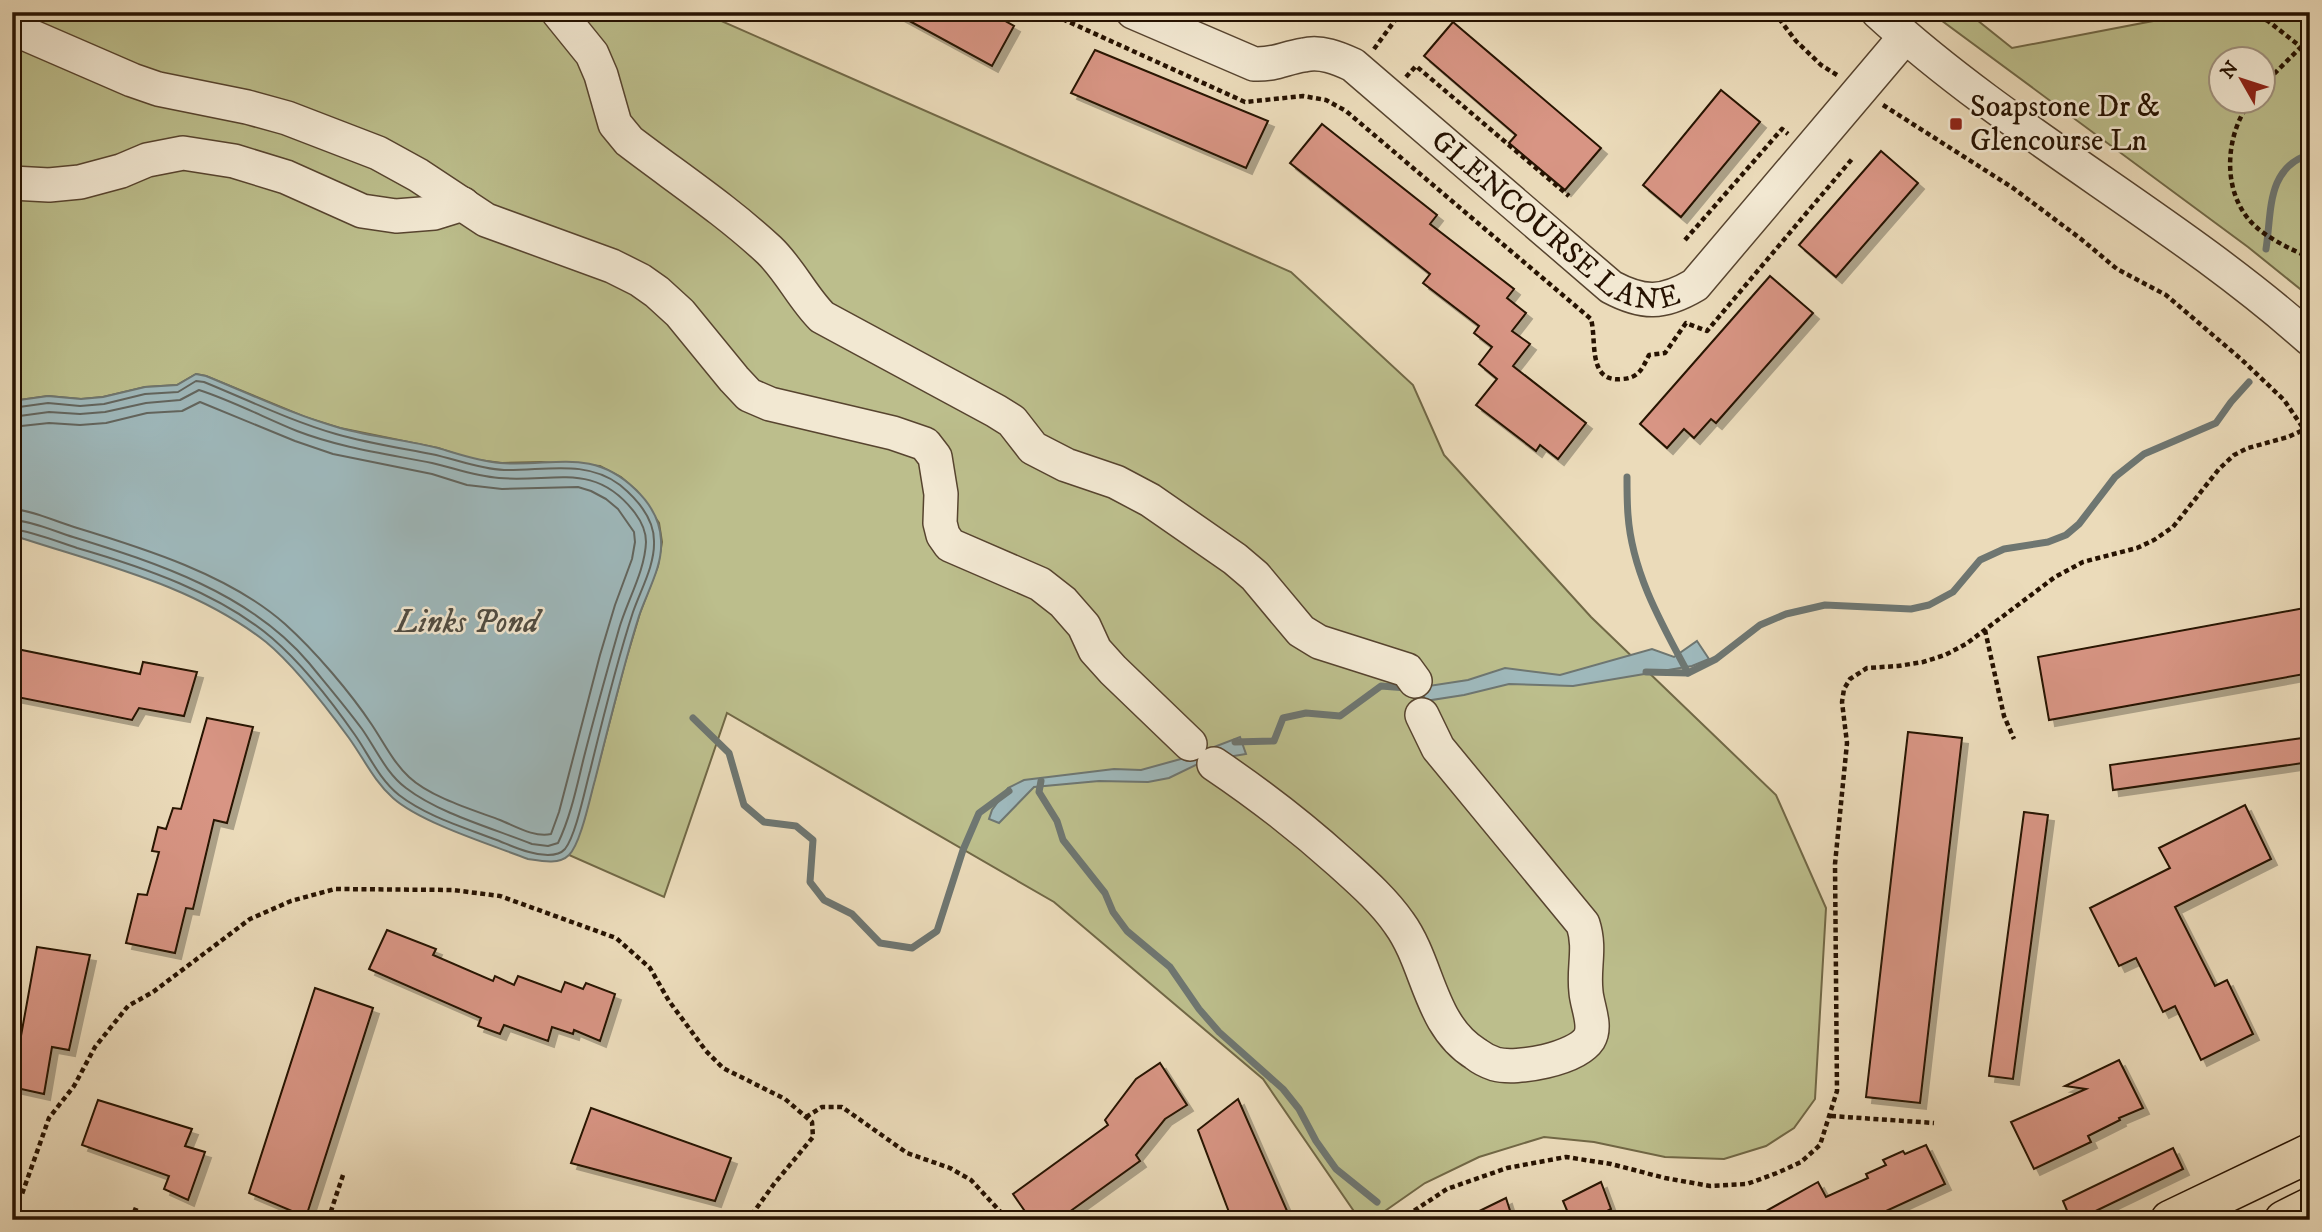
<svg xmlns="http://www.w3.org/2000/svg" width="2322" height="1232" font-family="'IM FELL DW Pica',serif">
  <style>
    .green { fill: #bcbe8c; stroke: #716846; stroke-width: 2; fill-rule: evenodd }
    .water { fill: #9eb8bb; stroke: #6e7671; stroke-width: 2 }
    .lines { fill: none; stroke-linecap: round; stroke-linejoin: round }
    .shore { stroke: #62655e; stroke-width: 2 }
    .stream { stroke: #6e7671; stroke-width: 7 }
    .building { fill: #d89584; stroke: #261201; stroke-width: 2; filter: url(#shadow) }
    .minor-casing { stroke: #57442f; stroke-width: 36 }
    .major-casing { stroke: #261201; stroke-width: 41 }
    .path { stroke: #261201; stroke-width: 4.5; stroke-dasharray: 5 3.5; stroke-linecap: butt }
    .minor { stroke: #f2e8d2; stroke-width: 33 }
    .major { stroke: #ebdbba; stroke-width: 38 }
    .poi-dot { fill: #8f2418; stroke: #f2e8d2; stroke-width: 2.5 }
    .labels { text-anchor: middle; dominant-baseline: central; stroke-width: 5; stroke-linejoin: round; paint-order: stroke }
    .poi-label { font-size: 30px; fill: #261201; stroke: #f2e8d2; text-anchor: start }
    .street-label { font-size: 30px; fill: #261201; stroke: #f2e8d2 }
    .water-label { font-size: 32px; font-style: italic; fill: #504c42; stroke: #f2e8d2 }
  </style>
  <defs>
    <filter id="shadow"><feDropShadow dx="6" dy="6" stdDeviation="0" flood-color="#0004"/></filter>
  </defs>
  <rect width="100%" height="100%" fill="#ebdbba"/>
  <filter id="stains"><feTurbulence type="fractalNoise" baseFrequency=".00286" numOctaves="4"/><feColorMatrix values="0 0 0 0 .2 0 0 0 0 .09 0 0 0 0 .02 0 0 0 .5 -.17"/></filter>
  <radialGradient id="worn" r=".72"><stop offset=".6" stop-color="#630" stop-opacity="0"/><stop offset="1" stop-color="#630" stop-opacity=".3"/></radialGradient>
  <g class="green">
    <path d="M12,12H701L1291,272L1413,385L1444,455L1591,617L1776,795L1826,908L1815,1099L1794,1128L1766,1146L1724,1159L1665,1157L1594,1142L1544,1137L1479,1157L1425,1183L1372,1220H1360L1263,1079L1054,902L727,713L664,897L569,855L584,820L625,663L640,613L658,566L662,542L659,523L637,491L621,477L600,466L541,462L502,463L471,459L438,448L340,428L305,417L206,376L196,374L177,385L145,387L103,397L81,399L48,396L12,401Z"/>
    <path d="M1930,12H1967L2012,48L2158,20L2162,12H2310V297L2248,247ZM2220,60H2262V102H2220Z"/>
  </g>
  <g class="water">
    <path d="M196,374L206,376C250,394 294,415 340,428C372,437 406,440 438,448C459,454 478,461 500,463C553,467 591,447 635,489C650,503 660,520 661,540C663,566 647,592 639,616C622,670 609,725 595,780C590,797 581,843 569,855C559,865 541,861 528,859C492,845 421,823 393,798C374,781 364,759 349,738C327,708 294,665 266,642C192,584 99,564 12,535V401L48,396L81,399L103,397L145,387L177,385Z"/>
    <path d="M1697,641L1709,659L1692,666L1573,686L1509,684L1464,695L1425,701L1422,687L1468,680L1505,668L1560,675L1652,649L1674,657Z"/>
    <path d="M1240,737L1246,754L1204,761L1169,778L1148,782L1099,781L1034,787L999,823L989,819L992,810L1008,788L1024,780L1114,769L1141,770L1188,757Z"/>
  </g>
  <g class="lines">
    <g class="shore">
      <path d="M12,408L48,403L80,406L104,404L145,394L178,392L196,381L204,382C248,400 291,421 336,434C367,443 400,448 431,454C456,459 478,469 504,470C544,471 586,459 620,485C637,499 654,518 654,541C655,565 641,589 633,612C616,664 603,718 590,771C585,789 576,835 565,849C557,858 539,855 529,852C517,849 505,843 494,839C463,827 426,816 399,795C379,779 369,755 355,735C332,702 302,664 272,638C219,593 143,567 77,548C56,541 34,532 12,529"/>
      <path d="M12,417L49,412L80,414L105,412L146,403L180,400L199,390C233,401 265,418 297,431C341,448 387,454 432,463C454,468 475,476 499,478C553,483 595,460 635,513C641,521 646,532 646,542C645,571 627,601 619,629C607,671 595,714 584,757C577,785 571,816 558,843L548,846L532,844C492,828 440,814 406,788C386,773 376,749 362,729C345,706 327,685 309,663C250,593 157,563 73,537C54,531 32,521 12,520"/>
      <path d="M12,427L49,423L80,425L106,423L147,413L182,411L200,402L295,441L333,454L432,474L467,485L502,489L578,487L591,491L606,499L618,509L634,532L635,542L632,559L615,605L600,655L559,812L551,834C535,838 515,826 500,820C473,810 430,797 409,777C393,762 384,743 372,725C350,692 315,651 285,624C230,575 143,548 74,527C54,521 32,510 12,509"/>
    </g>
    <g class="stream">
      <path d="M2266,249C2272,211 2266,168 2310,154"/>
      <path d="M1627,477C1627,490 1627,503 1628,515C1632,572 1661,623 1688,673"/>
      <path d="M1646,672L1688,673L1716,659L1760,625L1786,614L1825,605L1911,609L1929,605L1953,592L1980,560L2004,549L2048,542L2066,535L2079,524L2115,477L2144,454L2216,423L2231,402L2249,382"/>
      <path d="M693,718L729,753L744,805L764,822L796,826L813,840L810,882L824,900L852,914L880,943L912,948L937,931L963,850L979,813L1009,791"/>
      <path d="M1235,742L1274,741L1283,718L1306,713L1340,716L1381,686L1407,688"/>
      <path d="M1041,781L1039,792L1057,821L1063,840L1105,893L1113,912L1127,931L1170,967L1199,1009L1219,1032L1283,1089L1299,1109L1316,1141L1336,1169L1377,1202"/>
    </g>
  </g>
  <g class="building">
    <path d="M893,12H989L1014,26L992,66Z"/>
    <path d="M1453,22L1601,148L1565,190L1509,143L1516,135L1424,56Z"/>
    <path d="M1095,50L1268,121L1246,168L1071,93Z"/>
    <path d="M1721,90L1760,122L1681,217L1643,185Z"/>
    <path d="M1322,124L1437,215L1430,224L1514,289L1507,298L1526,313L1512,331L1530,344L1513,366L1586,423L1558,459L1540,445L1536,451L1476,405L1497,379L1479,364L1492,347L1474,333L1479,326L1423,283L1430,274L1290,163Z"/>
    <path d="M1881,151L1918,183L1836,277L1799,245Z"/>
    <path d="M1770,276L1813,313L1716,423L1711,419L1694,438L1684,429L1667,448L1640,424Z"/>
    <path d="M2310,607V673L2049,720L2038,657Z"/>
    <path d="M12,648L140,674L143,662L197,672L184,716L139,708L132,720L12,696Z"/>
    <path d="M207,718L253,727L227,823L214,820L193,909L186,908L175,953L126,943L138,894L147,895L159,852L152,851L158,827L166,829L173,808L181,809Z"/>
    <path d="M1908,732L1962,738L1920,1103L1866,1097Z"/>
    <path d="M2310,737V762L2113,790L2110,765Z"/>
    <path d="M2245,805L2271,859L2175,907L2215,986L2227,980L2253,1034L2201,1060L2175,1006L2163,1012L2136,958L2119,966L2090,908L2170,868L2159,848Z"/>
    <path d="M2024,812L2048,815L2013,1079L1989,1076Z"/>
    <path d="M387,930L436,949L433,955L493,981L495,976L514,985L518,976L561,992L565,982L583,989L586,983L615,994L600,1041L574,1030L573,1034L552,1027L548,1041L504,1025L500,1034L478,1026L481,1018L369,969Z"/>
    <path d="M37,947L90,955L69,1050L52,1047L44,1094L12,1087V1035L21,1036Z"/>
    <path d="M315,988L373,1008L306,1217L249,1193Z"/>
    <path d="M2119,1060L2143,1108L2119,1118L2120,1120L2088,1136L2091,1142L2034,1169L2011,1122L2086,1089L2065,1086Z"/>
    <path d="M1160,1063L1187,1105L1165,1119L1136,1155L1140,1161L1058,1220H1031L1013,1194L1108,1125L1105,1120L1136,1079Z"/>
    <path d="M1238,1099L1291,1220H1232L1198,1130Z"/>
    <path d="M98,1100L192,1129L185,1146L205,1152L188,1200L164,1189L169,1176L82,1145Z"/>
    <path d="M591,1108L731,1158L715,1201L571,1163Z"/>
    <path d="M1926,1145L1945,1184L1886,1211L1890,1220H1750L1818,1182L1826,1197L1868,1178L1866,1174L1886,1165L1883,1160L1903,1151L1905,1154Z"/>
    <path d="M2173,1148L2183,1169L2077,1220H2071L2063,1201Z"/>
    <path d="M1601,1182L1611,1209L1607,1211L1611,1220H1571L1563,1201Z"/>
    <path d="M1506,1198L1513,1220H1461Z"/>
  </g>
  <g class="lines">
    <g class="minor-casing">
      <g id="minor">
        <path d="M558,12L592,54L601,75L615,124L629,141C676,177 726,210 769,250C790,270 802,297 822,317L996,411L1012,421L1033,448L1066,465L1116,482L1150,500L1235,559L1255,576L1301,631L1319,642L1407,670L1415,681"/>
        <path id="s1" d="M1133,12L1254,64C1276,65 1284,58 1304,55C1321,51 1338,58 1353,65L1611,287C1643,304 1663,304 1695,285L1905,37"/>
        <path d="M1878,12C2011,134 2175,219 2310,339"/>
        <path d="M12,28L132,80L158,89L247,107L287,118L378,153L418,175L486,220L612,266L640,280L657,292L680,313L734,379L749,395L770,404L893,433L925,444L935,457L941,494L940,523L943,535L950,545L1040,584L1063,602L1084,626L1095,650L1113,670L1190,744"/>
        <path d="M12,183L49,185L80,182L121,171L147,160L183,153L234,161L286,177L362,211L396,216L434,213L463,204"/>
        <path d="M1214,764C1260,795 1299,825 1340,862C1361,881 1383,900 1399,923C1429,964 1429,1025 1476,1054C1481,1058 1489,1062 1495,1064C1517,1070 1576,1059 1589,1039C1597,1026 1587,1006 1586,992C1583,967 1591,949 1583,924L1438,748L1422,715"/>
      </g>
    </g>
    <g class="major-casing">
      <g id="major">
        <path d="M2170,1220L2310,1153"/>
        <path d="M2284,1220L2310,1207"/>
      </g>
    </g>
    <g class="path">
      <path d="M1047,12L1245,102L1303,96L1326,100L1346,111L1591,319C1597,341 1587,383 1622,379C1639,378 1642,369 1649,355L1665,353L1686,323L1707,331L1852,159"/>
      <path d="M1774,12L1796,41L1821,65L1837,75"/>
      <path d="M2251,12L2268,21L2301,47"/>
      <path d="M1374,49L1401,12"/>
      <path d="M1406,77L1416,66L1569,196"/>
      <path d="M2262,86L2301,47L2310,42"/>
      <path d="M2250,102C2225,135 2221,192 2253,224C2268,239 2291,249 2310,258"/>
      <path d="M1883,105L2013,188L2081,239L2117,269L2166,295L2241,359L2284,400L2310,438"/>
      <path d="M1685,240L1782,129L1788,134"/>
      <path d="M1985,630L2004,716L2014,739"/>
      <path d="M1831,1116L1934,1123"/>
      <path d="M806,1117L822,1107H842L907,1153L950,1168L971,1180L1008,1220"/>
      <path d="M12,1207L22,1194L49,1118L74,1086L95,1047L128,1006L153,992L250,919L291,901L335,889L453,890L500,896L616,938L650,968L669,1001L706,1051L723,1068L785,1099L812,1122L813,1137L774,1184L748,1220"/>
      <path d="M133,1209L162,1220"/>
      <path d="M328,1220L344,1172"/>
      <path d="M1400,1220L1447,1189L1507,1168L1566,1157L1611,1164L1665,1178L1710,1186L1747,1184L1777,1173L1801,1162L1820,1145L1837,1091L1835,864L1847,743L1842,702L1844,689L1850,679L1867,668L1898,666L1923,662L1945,655L1966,644L2055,577L2083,562L2137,548L2154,540L2173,527L2219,469L2234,455L2248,448L2288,437L2310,427"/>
    </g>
    <use href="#minor" class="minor"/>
    <use href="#major" class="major"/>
  </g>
  <rect class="poi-dot" x="1949" y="117" width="14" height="14" rx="3.5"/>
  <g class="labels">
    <g class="poi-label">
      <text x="1970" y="107">Soapstone Dr &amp;<tspan x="1970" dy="34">Glencourse Ln</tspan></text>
    </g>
    <g class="street-label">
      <text stroke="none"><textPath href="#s1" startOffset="494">GLENCOURSE LANE</textPath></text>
    </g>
    <g class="water-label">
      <text x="467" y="623">Links Pond</text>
    </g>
  </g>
  <rect width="2322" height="1232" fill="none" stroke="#ebdbba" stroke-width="42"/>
  <rect x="14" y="14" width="2294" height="1204" fill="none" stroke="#261201" stroke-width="3.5"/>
  <rect x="21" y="21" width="2280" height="1190" fill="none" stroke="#261201" stroke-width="2"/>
  <g transform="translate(2242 80) rotate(309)"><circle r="33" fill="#f2e8d2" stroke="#a0927e" stroke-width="2"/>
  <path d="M0-5L12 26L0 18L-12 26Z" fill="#8f2418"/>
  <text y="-10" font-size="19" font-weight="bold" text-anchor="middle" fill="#261201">N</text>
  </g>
  <rect width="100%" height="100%" filter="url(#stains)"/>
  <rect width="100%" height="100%" fill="url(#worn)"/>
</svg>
